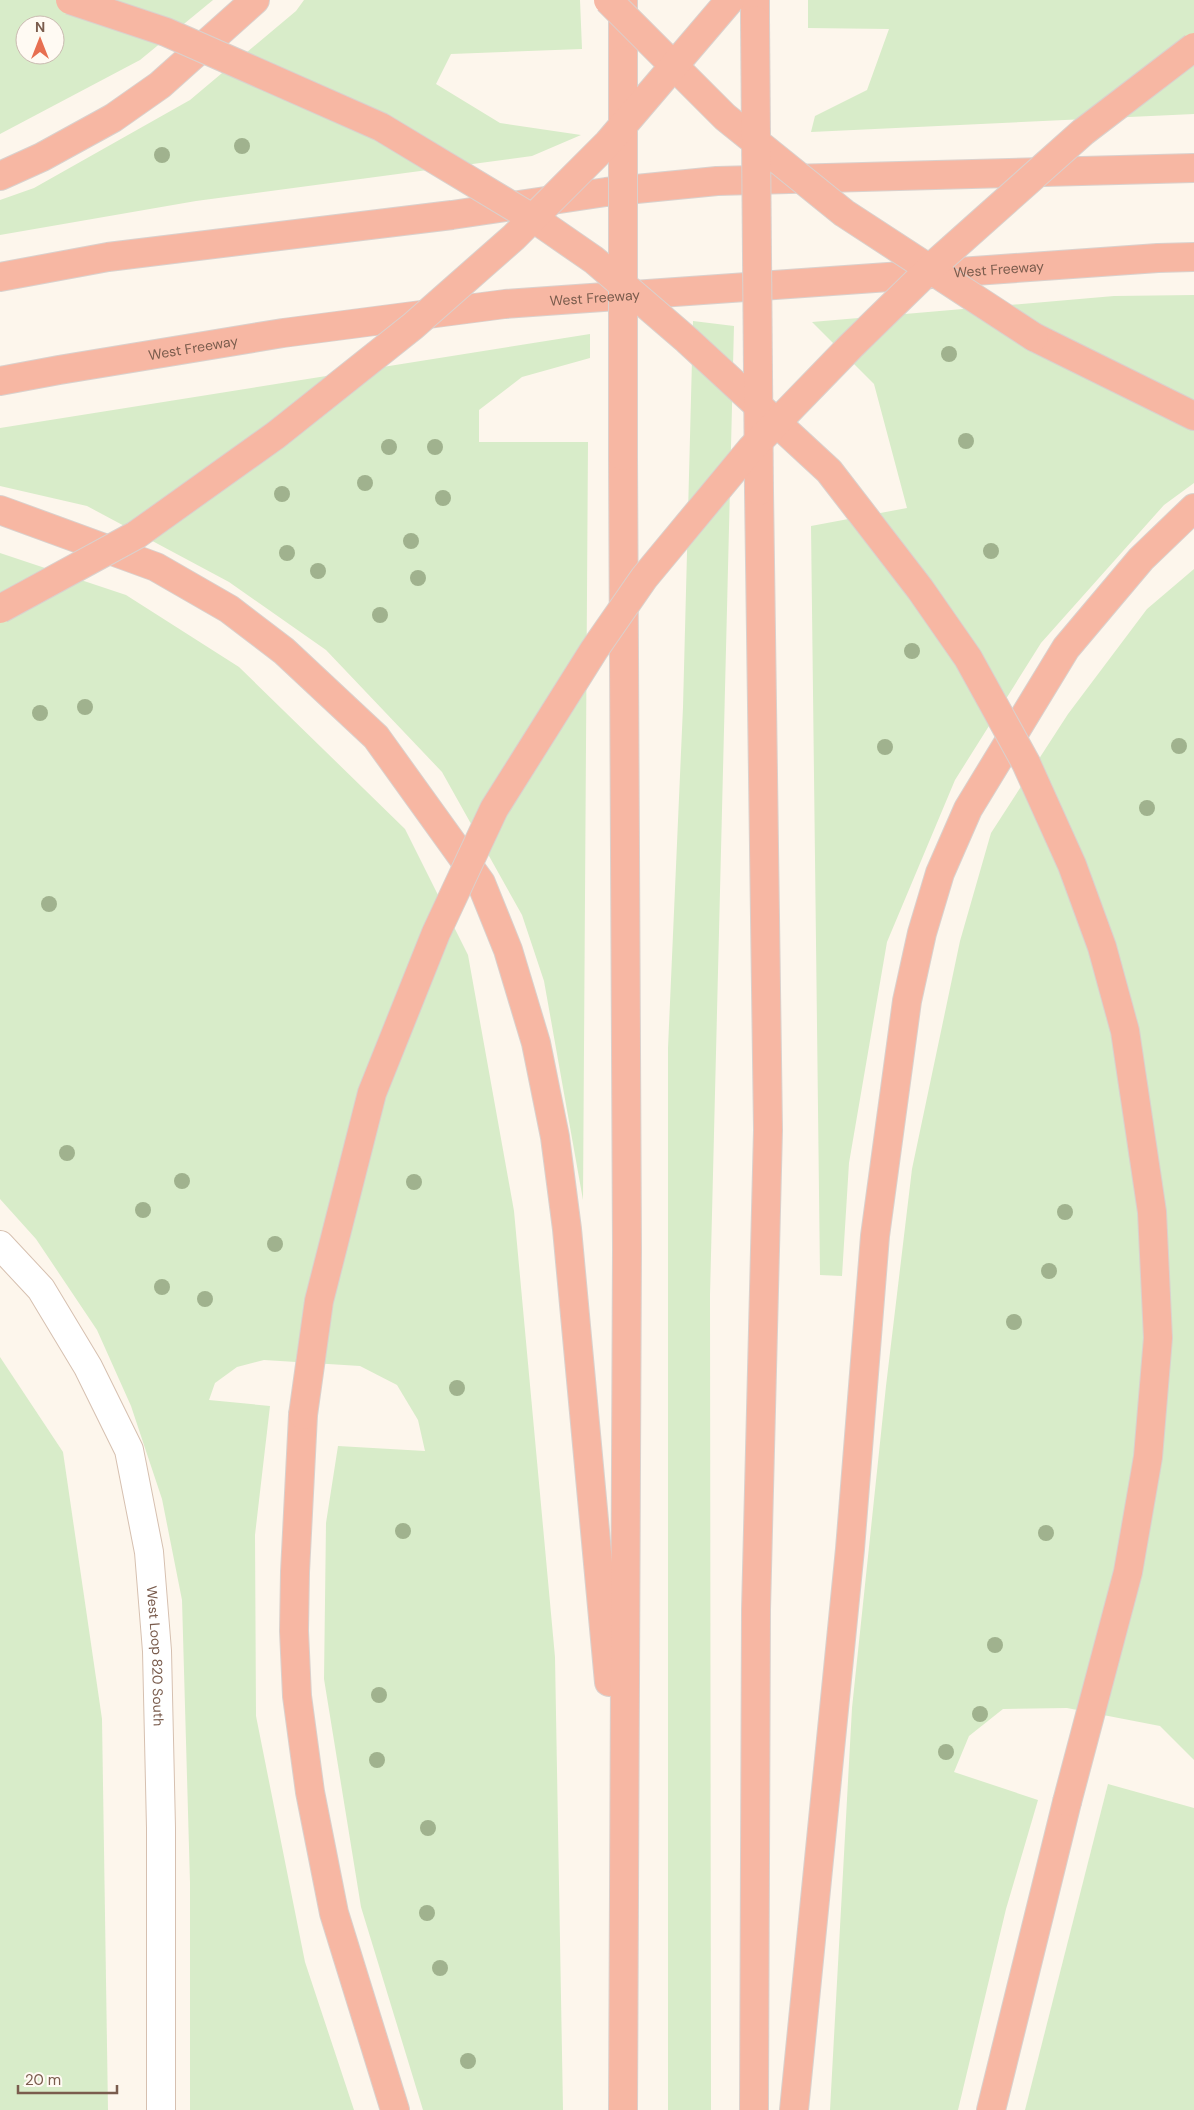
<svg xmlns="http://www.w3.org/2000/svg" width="1194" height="2110" font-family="'DM Sans',sans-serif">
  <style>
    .green { fill: #d8ecc9; fill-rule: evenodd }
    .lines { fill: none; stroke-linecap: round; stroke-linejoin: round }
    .secondary-casing { stroke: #d6c0b0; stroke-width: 30 }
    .highway-casing { stroke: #dad1cd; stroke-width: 30 }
    .secondary { stroke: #fff; stroke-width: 28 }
    .highway { stroke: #f7b7a3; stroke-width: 28 }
    .highway-bridge-casing { stroke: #dad1cd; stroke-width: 30; stroke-linecap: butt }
    .highway-bridge { stroke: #f7b7a3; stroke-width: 28 }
    .tree { fill: #a0b28e }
    .labels { text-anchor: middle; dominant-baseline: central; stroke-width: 4.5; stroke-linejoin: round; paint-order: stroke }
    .street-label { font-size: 14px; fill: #7a5c4d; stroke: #fffaf3 }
  </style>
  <rect width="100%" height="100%" fill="#fdf6ec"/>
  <g class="green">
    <path d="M0,0H213L140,60L0,134ZM25,25H55V55H25Z"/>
    <path d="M304,0H580L582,49L451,54L436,84L500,123L581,135L532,156L196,201L0,235V200L34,188L190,100L296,11Z"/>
    <path d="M808,0H1194V114L811,132L815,116L867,90L889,29L808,28Z"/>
    <path d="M1194,295V483L1164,505L1041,643L955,780L887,942L849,1163L842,1276L820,1275L811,526L907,508L874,384L812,322L1114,296Z"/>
    <path d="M693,321L734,326L710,1295L711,2110H668V1048L683,707Z"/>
    <path d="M590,334V358L522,377L479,410V442H588L583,1200L544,981L522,915L442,772L326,650L229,582L87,506L0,486V428Z"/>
    <path d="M0,553L126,595L239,667L405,829L468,955L514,1211L555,1657L563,2110H423L361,1907L324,1679L326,1523L338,1446L425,1451L418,1420L397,1385L360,1366L264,1360L237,1367L215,1383L209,1400L270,1406L255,1535L256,1716L305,1962L354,2110H190V1883L182,1600L162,1499L131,1406L97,1330L36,1239L0,1199Z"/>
    <path d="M1194,569V1760L1160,1726L1067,1708L1003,1709L969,1736L954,1772L1038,1800L1006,1909L958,2110H830L852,1708L886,1386L912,1169L960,941L991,833L1068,714L1147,609Z"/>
    <path d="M0,1357L63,1452L102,1719L108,2110H0Z"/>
    <path d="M1108,1784L1194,1808V2110H1025Z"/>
  </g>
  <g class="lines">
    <g class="secondary-casing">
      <g id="secondary">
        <path id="s1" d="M0,1245L41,1289L88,1367L129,1450L149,1552L157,1651L161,1828V2110"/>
      </g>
    </g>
    <g class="highway-casing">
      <g id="highway">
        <path d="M623,0V60"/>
        <path d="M755,20V0"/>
        <path d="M0,176L42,157L113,118L160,85L255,0"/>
        <path d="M0,277L108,257L452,215L606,192L717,181L1194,168"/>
        <path d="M1034,337L1194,416"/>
        <path id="s2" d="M0,381L59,370L283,333L505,304L1158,258L1194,257"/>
        <path d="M0,510L156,567L229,609L284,651L376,737L481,883L508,950L536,1043L555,1137L567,1229L609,1682"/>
        <path d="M303,1415L295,1572L294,1631L297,1696L310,1792L334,1913L395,2110"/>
        <path d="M623,2110L627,1249L623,456"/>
        <path d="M754,2110L756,1610L768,1130L759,491"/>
        <path d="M794,2110L850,1549L875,1236L907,1001L922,933L940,873L968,809L1066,648L1141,559L1194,508"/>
        <path d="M991,2110L1067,1802"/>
      </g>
    </g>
    <use href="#secondary" class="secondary"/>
    <use href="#highway" class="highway"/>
    <g class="highway-bridge-casing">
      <g id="highway-bridge">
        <path d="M70,0L166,32L381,127L542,224L594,260L687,340L829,471L920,589L968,658L1026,763L1072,865L1102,947L1125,1031L1152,1212L1158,1338L1148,1457L1128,1572L1067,1802"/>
        <path d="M608,0L725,117L844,213L1034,337"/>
        <path d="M755,20L759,491"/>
        <path d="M623,60V456"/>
        <path d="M0,609L136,535L276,435L413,326L514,237L608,143L730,0"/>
        <path d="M303,1415L319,1301L372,1093L436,933L494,809L594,650L644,578L751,449L851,346L936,263L1083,132L1194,47"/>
      </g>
    </g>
    <use href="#highway-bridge" class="highway-bridge"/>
  </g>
  <g class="tree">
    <circle cx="242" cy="146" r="8"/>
    <circle cx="162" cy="155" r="8"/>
    <circle cx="949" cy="354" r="8"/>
    <circle cx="966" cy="441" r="8"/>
    <circle cx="389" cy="447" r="8"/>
    <circle cx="435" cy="447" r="8"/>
    <circle cx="365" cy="483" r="8"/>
    <circle cx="282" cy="494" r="8"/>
    <circle cx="443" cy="498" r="8"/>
    <circle cx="411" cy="541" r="8"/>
    <circle cx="991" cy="551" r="8"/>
    <circle cx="287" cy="553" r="8"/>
    <circle cx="318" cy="571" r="8"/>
    <circle cx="418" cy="578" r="8"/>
    <circle cx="380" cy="615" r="8"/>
    <circle cx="912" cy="651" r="8"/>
    <circle cx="85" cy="707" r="8"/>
    <circle cx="40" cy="713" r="8"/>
    <circle cx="1179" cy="746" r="8"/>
    <circle cx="885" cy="747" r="8"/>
    <circle cx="1147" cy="808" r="8"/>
    <circle cx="49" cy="904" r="8"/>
    <circle cx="67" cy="1153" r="8"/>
    <circle cx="182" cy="1181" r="8"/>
    <circle cx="414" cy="1182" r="8"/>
    <circle cx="143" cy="1210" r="8"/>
    <circle cx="1065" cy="1212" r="8"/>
    <circle cx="275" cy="1244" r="8"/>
    <circle cx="1049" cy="1271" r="8"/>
    <circle cx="162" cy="1287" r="8"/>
    <circle cx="205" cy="1299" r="8"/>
    <circle cx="1014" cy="1322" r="8"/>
    <circle cx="457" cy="1388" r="8"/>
    <circle cx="403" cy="1531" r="8"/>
    <circle cx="1046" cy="1533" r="8"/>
    <circle cx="995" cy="1645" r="8"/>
    <circle cx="379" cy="1695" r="8"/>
    <circle cx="980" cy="1714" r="8"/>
    <circle cx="946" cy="1752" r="8"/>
    <circle cx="377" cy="1760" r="8"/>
    <circle cx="428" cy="1828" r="8"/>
    <circle cx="427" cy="1913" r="8"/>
    <circle cx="440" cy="1968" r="8"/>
    <circle cx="468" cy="2061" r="8"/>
  </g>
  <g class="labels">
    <g class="street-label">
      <text stroke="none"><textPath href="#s2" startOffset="1006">West Freeway</textPath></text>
      <text stroke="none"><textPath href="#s2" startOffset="601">West Freeway</textPath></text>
      <text stroke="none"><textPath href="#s2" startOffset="196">West Freeway</textPath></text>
      <text stroke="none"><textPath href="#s1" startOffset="452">West Loop 820 South</textPath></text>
    </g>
  </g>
  <g transform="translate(40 40)"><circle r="24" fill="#fffaf3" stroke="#cabbb1"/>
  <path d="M0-4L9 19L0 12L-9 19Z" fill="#e76f51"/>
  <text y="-8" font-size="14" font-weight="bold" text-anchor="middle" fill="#7a5c4d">N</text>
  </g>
  <path d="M18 2085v8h99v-8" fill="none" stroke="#7a5c4d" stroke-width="2.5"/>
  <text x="25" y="2085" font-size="15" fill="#7a5c4d" stroke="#fffaf3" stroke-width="4" paint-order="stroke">20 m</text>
</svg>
